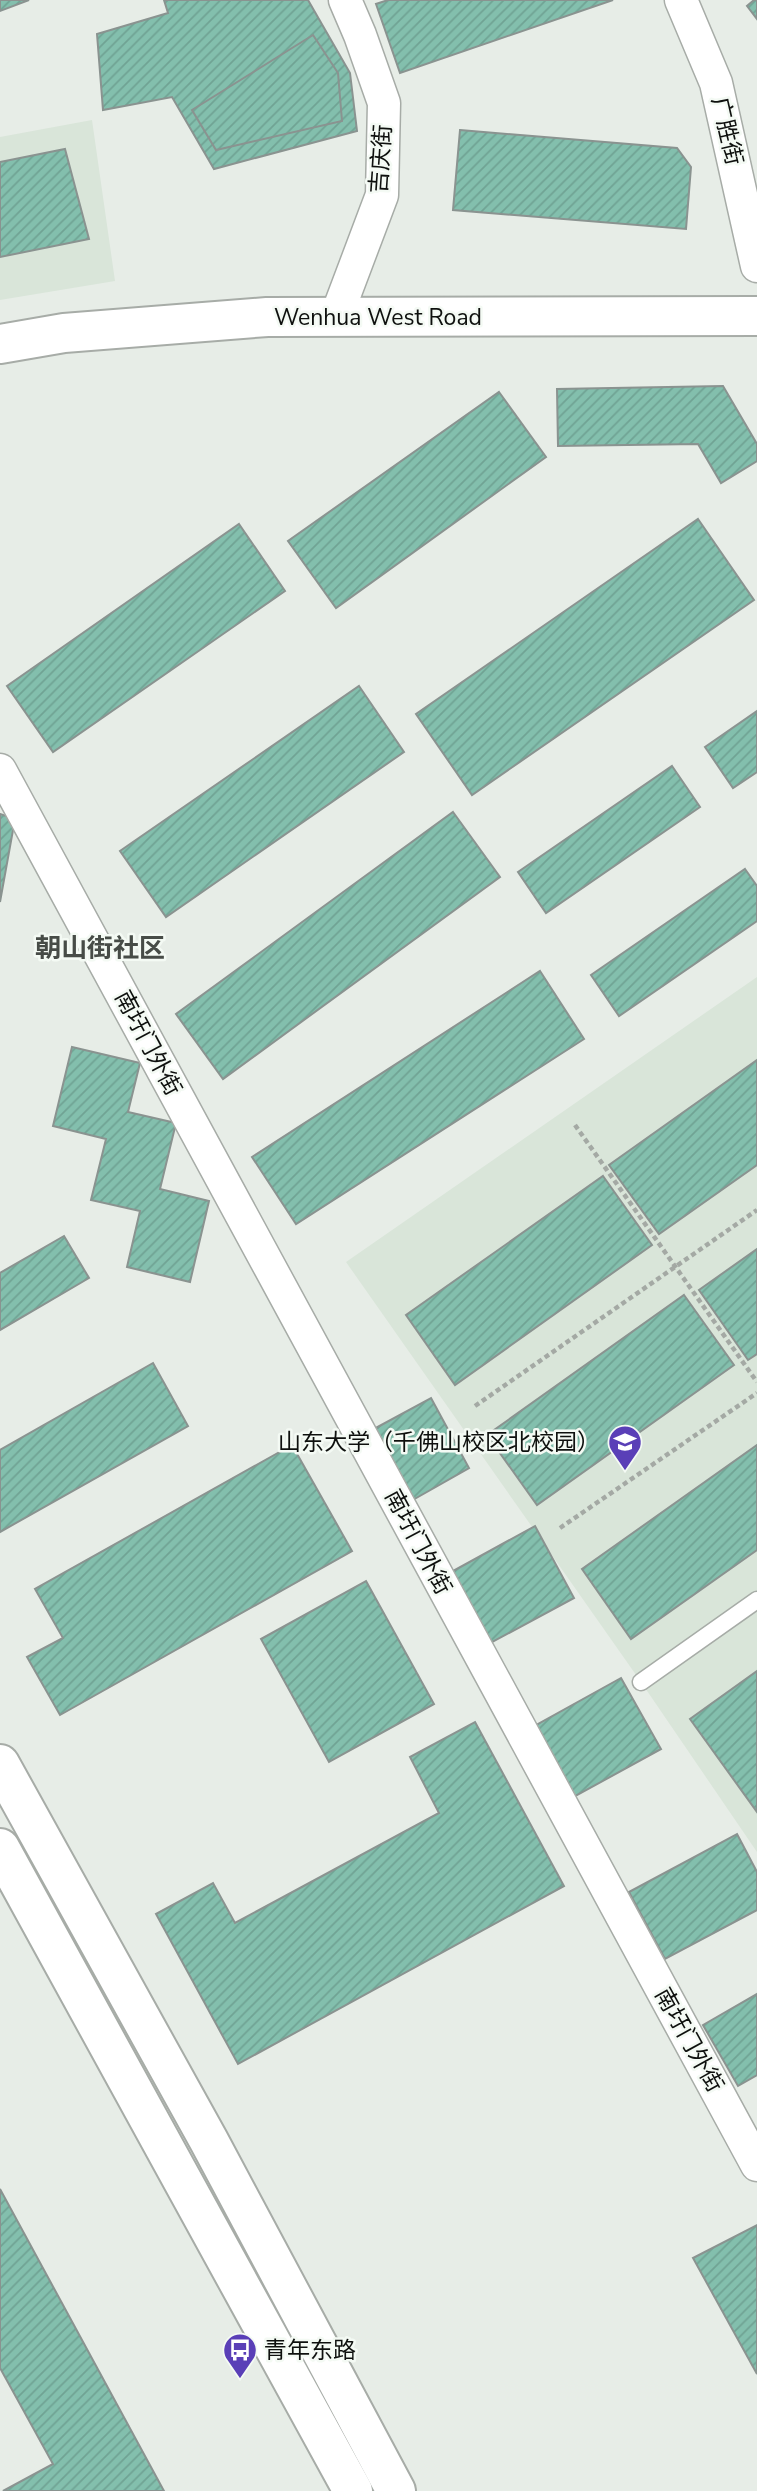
<svg xmlns="http://www.w3.org/2000/svg" width="757" height="2491" font-family="'Nunito Sans','Noto Sans SC',sans-serif">
  <style>
    .built { fill: #d9e5d9 }
    .building { fill: url(#building-hatch); stroke: #8a9390; stroke-width: 2 }
    .lines { fill: none; stroke-linecap: round; stroke-linejoin: round }
    .service-casing { stroke: #a7aca7; stroke-width: 19 }
    .minor-casing { stroke: #a7aca7; stroke-width: 35 }
    .secondary-casing { stroke: #a7aca7; stroke-width: 42 }
    .path { stroke: #a4a9a4; stroke-width: 4.5; stroke-dasharray: 5 3.5; stroke-linecap: butt }
    .service { stroke: #fff; stroke-width: 16 }
    .minor { stroke: #fff; stroke-width: 32 }
    .secondary { stroke: #fff; stroke-width: 38 }
    .labels { text-anchor: middle; dominant-baseline: central; stroke-width: 5; stroke-linejoin: round; paint-order: stroke }
    .street-label { font-size: 23px; fill: #0e100e; stroke: #f4faf4 }
    .poi-label { font-size: 23px; fill: #0e100e; stroke: #f4faf4; text-anchor: end }
    .quarter-label { font-size: 26px; font-weight: bold; fill: #474c47; stroke: #f4faf4 }
  </style>
  <defs>
    <pattern id="building-hatch" width="6" height="6" patternUnits="userSpaceOnUse" patternTransform="scale(1.75)"><rect width="6" height="6" fill="#83bfad"/><path d="M-1 1l2-2M0 6l6-6M5 7l2-2" fill="none" stroke="#70a394"/></pattern>
  </defs>
  <rect width="100%" height="100%" fill="#e7ede7"/>
  <g class="built">
    <path d="M92,120L115,281L0,300V137Z"/>
    <path d="M757,977V1852L641,1682L346,1262Z"/>
  </g>
  <g class="building">
    <path d="M0,0H29L0,11Z"/>
    <path d="M164,0H308L350,73L357,131L214,169L172,97L103,110L97,34L168,13Z"/>
    <path d="M388,0H613L400,73L376,4Z"/>
    <path d="M754,0H757V19L747,6Z"/>
    <path d="M313,35L338,73L342,121L216,150L192,110Z"/>
    <path d="M460,130L677,148L691,167L686,229L453,210Z"/>
    <path d="M65,149L89,239L0,257V162Z"/>
    <path d="M723,386L757,444V461L721,483L698,444L558,446L557,389Z"/>
    <path d="M499,392L546,457L336,608L288,541Z"/>
    <path d="M698,519L754,600L472,795L416,714Z"/>
    <path d="M239,524L285,591L53,752L7,686Z"/>
    <path d="M359,686L404,752L166,917L120,851Z"/>
    <path d="M757,711V772L733,788L705,747Z"/>
    <path d="M672,766L700,807L546,913L518,872Z"/>
    <path d="M453,812L500,877L223,1079L176,1014Z"/>
    <path d="M0,814L15,819L0,902Z"/>
    <path d="M745,869L757,886V921L619,1016L591,975Z"/>
    <path d="M540,971L584,1039L296,1224L252,1157Z"/>
    <path d="M72,1047L140,1063L128,1112L176,1123L160,1189L209,1201L190,1282L127,1267L140,1211L91,1200L106,1139L53,1126Z"/>
    <path d="M757,1060V1165L659,1234L609,1165Z"/>
    <path d="M603,1176L652,1245L455,1385L406,1315Z"/>
    <path d="M64,1236L89,1278L0,1330V1273Z"/>
    <path d="M757,1249V1354L748,1360L699,1290Z"/>
    <path d="M684,1295L734,1365L537,1505L487,1435Z"/>
    <path d="M153,1363L188,1426L0,1532V1450Z"/>
    <path d="M431,1398L469,1468L411,1501L372,1430Z"/>
    <path d="M292,1445L352,1551L60,1715L27,1657L63,1638L35,1589Z"/>
    <path d="M757,1445V1550L631,1639L582,1569Z"/>
    <path d="M535,1526L574,1598L483,1647L444,1576Z"/>
    <path d="M366,1581L434,1704L329,1762L261,1639Z"/>
    <path d="M757,1671V1812L690,1719Z"/>
    <path d="M621,1678L661,1749L570,1799L531,1728Z"/>
    <path d="M475,1722L564,1886L238,2064L156,1914L213,1883L235,1923L439,1813L410,1757Z"/>
    <path d="M737,1834L757,1872V1910L665,1959L629,1892Z"/>
    <path d="M757,1994V2075L738,2086L703,2025Z"/>
    <path d="M0,2189L164,2491H3L53,2464L0,2368Z"/>
    <path d="M757,2225V2374L693,2258Z"/>
  </g>
  <g class="lines">
    <g class="service-casing">
      <path id="service" d="M641,1682L757,1600"/>
    </g>
    <g class="minor-casing">
      <g id="minor">
        <path d="M681,0L716,83L757,266"/>
        <path d="M336,317L382,195L384,103L360,35L345,0"/>
        <path d="M0,770L757,2165"/>
      </g>
    </g>
    <g class="secondary-casing">
      <g id="secondary">
        <path d="M0,344L64,333L267,317L757,316"/>
        <path d="M0,1764L209,2141L396,2491"/>
        <path d="M0,1848L353,2491"/>
      </g>
    </g>
    <g class="path">
      <path d="M575,1125L757,1382"/>
      <path d="M475,1406L757,1210"/>
      <path d="M560,1528L757,1393"/>
    </g>
    <use href="#service" class="service"/>
    <use href="#minor" class="minor"/>
    <use href="#secondary" class="secondary"/>
  </g>
  <defs>
    <g id="university-pin" transform="scale(1.75)"><path d="M0 17L-7.5 6A9.5 9.5 0 1 1 7.5 6Z" fill="#5a3fb7" stroke="#f4faf4"/><path d="M0-5L7-2L0 1L-7-2ZM-4 1L0 2.5L4 1V4Q0 6-4 4Z" fill="#fff"/></g>
    <g id="bus-pin" transform="scale(1.75)"><path d="M0 17L-7.5 6A9.5 9.5 0 1 1 7.5 6Z" fill="#5a3fb7" stroke="#f4faf4"/><path d="M-5-6H5V4H4V6H2V4H-2V6H-4V4H-5ZM-3.5-4V0h7V-4ZM-3.5 1.2v1.5H-2V1.2ZM2 1.2v1.5H3.5V1.2Z" fill="#fff"/></g>
  </defs>
  <g fill-rule="evenodd">
    <use href="#university-pin" x="625" y="1442"/>
    <use href="#bus-pin" x="240" y="2350"/>
  </g>
  <g class="labels">
    <g class="street-label">
      <text transform="translate(727 131) rotate(77)">广胜街</text>
      <text transform="translate(381 159) rotate(-86)">吉庆街</text>
      <text x="378" y="317">Wenhua West Road</text>
      <text transform="translate(148 1043) rotate(62)">南圩门外街</text>
      <text transform="translate(418 1542) rotate(62)">南圩门外街</text>
      <text transform="translate(689 2040) rotate(61)">南圩门外街</text>
    </g>
    <g class="poi-label">
      <text x="600" y="1442">山东大学（千佛山校区北校园）</text>
      <text x="264" y="2350" text-anchor="start">青年东路</text>
    </g>
    <g class="quarter-label">
      <text x="100" y="948">朝山街社区</text>
    </g>
  </g>
</svg>
